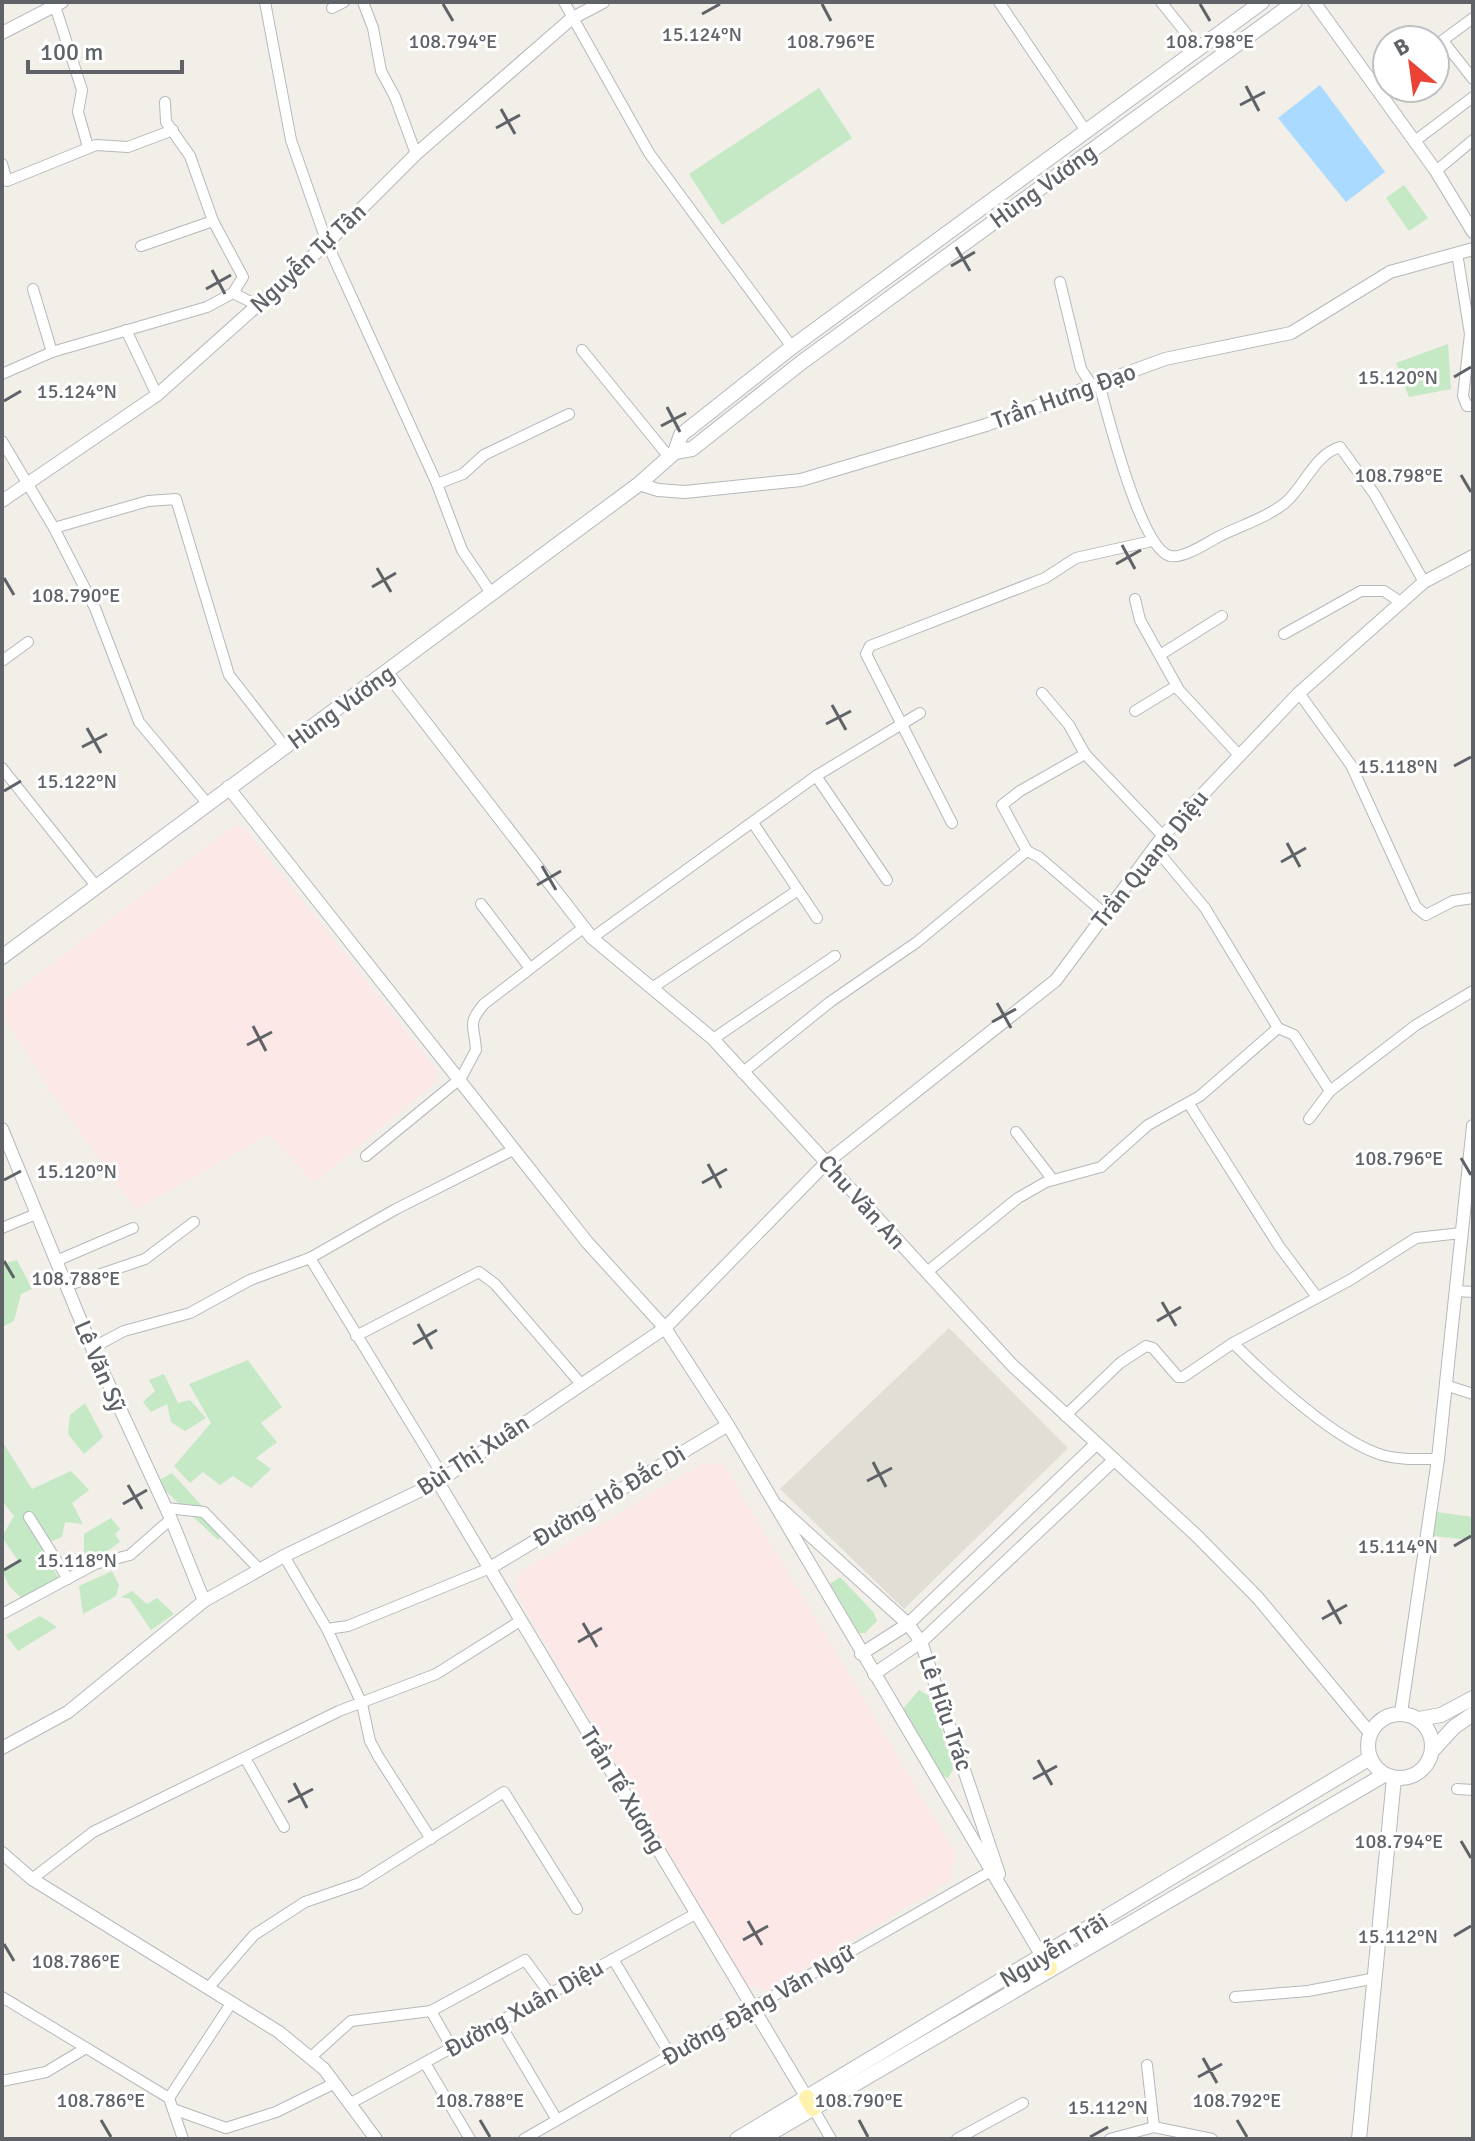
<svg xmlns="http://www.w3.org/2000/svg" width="1475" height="2141" font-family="Signika,sans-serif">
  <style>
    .education { fill: #e1ded6 }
    .medical { fill: #fce8e6 }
    .green { fill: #c5e8c5 }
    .water { fill: #aadaff }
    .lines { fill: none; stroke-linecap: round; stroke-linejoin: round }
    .minor-casing { stroke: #b5b8bc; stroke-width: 12 }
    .tertiary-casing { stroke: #b5b8bc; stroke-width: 14 }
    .secondary-casing { stroke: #b6babf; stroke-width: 16 }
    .primary-casing { stroke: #f2c960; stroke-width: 18 }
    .minor { stroke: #fff; stroke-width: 10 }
    .tertiary { stroke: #fff; stroke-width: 12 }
    .secondary { stroke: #fff; stroke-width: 14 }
    .primary { stroke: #fff2af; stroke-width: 16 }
    .ticks { fill: none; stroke: #5f6368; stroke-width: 3 }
    .labels { text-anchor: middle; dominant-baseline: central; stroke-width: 6; stroke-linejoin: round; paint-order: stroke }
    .street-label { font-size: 24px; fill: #5f6368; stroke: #fff }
    .ticks-label { font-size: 20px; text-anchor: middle; fill: #5f6368; stroke: #fff; stroke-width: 6; stroke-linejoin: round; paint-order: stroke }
  </style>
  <rect width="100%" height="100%" fill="#f1efe8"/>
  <path class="education" d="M949,1328L1068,1448L904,1609L780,1489Z"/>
  <g class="medical">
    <path d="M234,825L242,826L299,897L435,1068L438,1080L314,1183L269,1134L136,1210L51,1092L2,1014V1002Z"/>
    <path d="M703,1463L724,1465L956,1854L951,1880L769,1990L747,1985L515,1592L519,1573Z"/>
  </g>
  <g class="green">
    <path d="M819,88L852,138L722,225L689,174Z"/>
    <path d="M1404,185L1428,218L1409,231L1386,198Z"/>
    <path d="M1448,344L1451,389L1409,397L1396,363Z"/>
    <path d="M17,1260L32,1289L21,1294L14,1321L2,1327V1264Z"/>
    <path d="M248,1360L282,1407L261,1423L277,1442L256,1458L271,1469L251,1488L233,1476L220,1485L203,1472L190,1483L174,1466L211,1423L189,1384Z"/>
    <path d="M164,1374L178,1403L190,1400L206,1418L185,1431L171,1422L167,1404L151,1412L143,1402L155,1391L149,1380Z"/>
    <path d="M85,1403L103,1437L84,1454L68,1434L70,1415Z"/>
    <path d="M2,1441L32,1489L71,1471L89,1490L72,1503L83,1524L65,1522L62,1537L50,1542L61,1565L54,1571L62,1583L27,1604L9,1586L3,1572L19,1562L2,1537L14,1516L2,1501Z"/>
    <path d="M172,1473L226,1532L218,1540L156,1482Z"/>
    <path d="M1437,1512L1473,1517V1546L1471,1540L1433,1536Z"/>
    <path d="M111,1518L120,1529L115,1534L120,1542L100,1556L105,1564L92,1569L84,1552V1534Z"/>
    <path d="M112,1571L119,1585L116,1596L83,1614L79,1586Z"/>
    <path d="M840,1577L874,1613L877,1621L865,1633H859L830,1584Z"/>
    <path d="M132,1591L147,1604L157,1598L174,1614L151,1630L130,1599L121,1597Z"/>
    <path d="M40,1616L57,1627L18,1651L6,1635Z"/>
    <path d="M919,1690L931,1697L954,1768L948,1778L943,1776L903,1709Z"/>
  </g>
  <path class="water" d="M1320,85L1385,172L1346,202L1278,118Z"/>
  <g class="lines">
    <g class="minor-casing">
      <g id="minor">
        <path d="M265,2L291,140L327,243L437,484L462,550L491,593"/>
        <path d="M363,2L373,28L381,71L395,97L416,154"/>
        <path d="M564,2L649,153L792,347"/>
        <path d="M999,2L1086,131"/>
        <path d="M1161,2L1198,48"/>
        <path d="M55,6L82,90L78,112L88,147"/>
        <path d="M332,8L344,2"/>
        <path d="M1443,41L1473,79"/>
        <path d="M1435,46L1473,18"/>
        <path d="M1376,86L1387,79"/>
        <path d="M165,102L166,122L190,156L213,221L243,277L233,293"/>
        <path d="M1415,141L1473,97"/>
        <path d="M2,164L7,181L96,145L128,147L173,130"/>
        <path d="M1436,171L1473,140"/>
        <path d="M141,246L213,221"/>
        <path d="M1457,253L1470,334L1463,396L1467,406H1473"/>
        <path d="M1060,282L1081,369L1093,387"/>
        <path d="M33,289L52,352"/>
        <path d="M126,330L157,395"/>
        <path d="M582,350L669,457"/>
        <path d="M2,374L52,352L207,307L233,293L257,305"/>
        <path d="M1099,384C1108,415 1140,548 1170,556C1184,559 1208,542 1220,536C1242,525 1266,518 1285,503C1304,487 1315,454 1340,447L1375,495L1424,582"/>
        <path d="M2,441L54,528L95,608L139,722L207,803"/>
        <path d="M437,484L463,474L484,455L569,414"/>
        <path d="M54,528L148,501L176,499L229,675L285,747"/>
        <path d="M1135,599L1140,620L1179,690L1238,754"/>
        <path d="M1284,634L1361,591H1384L1402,603"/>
        <path d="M1160,655L1222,616"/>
        <path d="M2,661L28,642"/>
        <path d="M1042,693L1069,725L1085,754L1163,836"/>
        <path d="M1299,693L1351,765L1416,907L1426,915L1453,901L1473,898"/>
        <path d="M1135,711L1176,686"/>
        <path d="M2,768L96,886"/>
        <path d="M816,776L887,880"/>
        <path d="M753,823L817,918"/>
        <path d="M952,823L866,654L870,646L1045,578L1076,558L1152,541"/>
        <path d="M1155,848L1205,908L1278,1028"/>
        <path d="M1027,851L1002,805L1020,791L1085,754"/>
        <path d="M481,904L529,967"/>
        <path d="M592,938L816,776L920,713"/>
        <path d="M652,988L798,890"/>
        <path d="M713,1039L835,956"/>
        <path d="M742,1073L830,1002L917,942L1027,851L1039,857L1105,914"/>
        <path d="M1189,1104L1279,1246L1317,1297"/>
        <path d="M1309,1119L1330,1091"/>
        <path d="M1016,1132L1053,1180"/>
        <path d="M366,1156L461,1078L476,1050C475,1026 466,1025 484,1004L583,928"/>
        <path d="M2,1228L36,1214"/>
        <path d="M310,1258L444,1478"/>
        <path d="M56,1261L133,1228"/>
        <path d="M927,1272L1018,1198L1046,1182L1101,1167L1148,1125L1200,1096L1278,1028L1294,1035L1330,1091L1416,1025L1473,991"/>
        <path d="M66,1286L145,1259L194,1222"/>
        <path d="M1456,1291L1473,1292"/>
        <path d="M356,1336L479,1272L495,1284L581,1384"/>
        <path d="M1233,1343C1268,1378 1336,1441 1382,1455C1400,1460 1419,1459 1438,1459"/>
        <path d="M92,1348L124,1331L190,1313L250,1280L310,1258L396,1209L513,1150"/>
        <path d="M1445,1385L1473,1394"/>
        <path d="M1065,1416L1120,1363L1146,1346L1153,1348L1178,1377H1183L1233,1343L1350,1280L1416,1238L1461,1233"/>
        <path d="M166,1508L204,1512L260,1570"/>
        <path d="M29,1517L68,1579"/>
        <path d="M284,1556L327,1629L362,1704L370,1741L378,1756L431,1839"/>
        <path d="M2,1614L95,1564L130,1555L171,1519"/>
        <path d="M327,1629L348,1626L490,1568"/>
        <path d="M245,1758L284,1827"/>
        <path d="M1457,1789L1473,1790"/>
        <path d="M32,1879L93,1832L339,1711L436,1674L520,1621"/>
        <path d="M613,1959L671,2056"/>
        <path d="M209,1987L254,1935L305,1902L360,1883L504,1792L577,1909"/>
        <path d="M2,1997L169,2098L183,2139"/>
        <path d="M1235,1997L1308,1991L1376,1978"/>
        <path d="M431,2011L452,2048"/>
        <path d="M499,2022L557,2120"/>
        <path d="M311,2057L351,2021L431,2011L525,1960L550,1994"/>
        <path d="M425,2063L470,2139"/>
        <path d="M1147,2065L1154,2127"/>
        <path d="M2,2081L46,2072L86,2048"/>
        <path d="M169,2098L232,2002"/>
        <path d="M351,2103L697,1913"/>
        <path d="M813,2108L831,2139"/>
        <path d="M173,2109L226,2128L276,2112L335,2083"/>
        <path d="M524,2139L991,1871"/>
        <path d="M957,2139L1023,2103"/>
        <path d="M1110,2139L1154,2127L1212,2139"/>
      </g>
    </g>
    <g class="tertiary-casing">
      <g id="tertiary">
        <path d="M1314,2L1436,171L1473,232"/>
        <path d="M2,33L62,2"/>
        <path d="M639,484L658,490L685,492L801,480L986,425L1165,359L1291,333L1390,272L1473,249"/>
        <path d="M2,501L157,395L327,243L416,154L571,19L603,2"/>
        <path d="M388,674L592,938L713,1039L1012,1365L1197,1536L1258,1598L1370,1733"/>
        <path d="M228,787L587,1242L665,1328L728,1425L1043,1958"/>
        <path d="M2,1129L92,1348L171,1519L204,1601"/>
        <path d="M438,1482L807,2098"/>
        <path d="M779,1507L908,1624L921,1642L999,1874"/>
        <path d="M490,1568L728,1425"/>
        <path d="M861,1654L908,1624L1095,1445"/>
        <path d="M874,1674L921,1642L1113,1461"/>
        <path d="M1401,1713L1438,1459L1473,1126"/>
        <path d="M2,1748L68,1712L204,1601L284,1556L438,1482L665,1328L827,1162L1056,980L1163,836L1299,693L1424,582L1473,556"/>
        <path d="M2,1853L32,1879L279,2032L324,2069L376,2139"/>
      </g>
    </g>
    <g class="secondary-casing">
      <g id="secondary">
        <path d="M675,452L692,449L802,362L1295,2"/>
        <path d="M2,957L639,484L675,452L681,435L792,347L1262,2"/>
        <circle cx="1400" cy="1746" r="32"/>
        <path d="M1419,1719L1441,1715L1473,1698"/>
        <path d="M1432,1751L1454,1727L1473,1714"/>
        <path d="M737,2139L1370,1758"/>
        <path d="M761,2139L1384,1775"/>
        <path d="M1359,2139L1394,1778"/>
      </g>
    </g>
    <g class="primary-casing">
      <g id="primary">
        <path d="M1043,1958L1049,1968"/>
        <path d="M807,2098L813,2108"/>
      </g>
    </g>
    <use href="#minor" class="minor"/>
    <use href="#tertiary" class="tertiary"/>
    <use href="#secondary" class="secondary"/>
    <use href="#primary" class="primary"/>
  </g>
  <path class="ticks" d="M443,4L453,21M822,4L831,21M1200,4L1210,21M702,14L720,4M1246,86L1259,111M1240,105L1265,92M501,109L515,134M496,128L520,115M956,247L970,271M951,266L975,252M212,270L225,294M206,289L231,275M1454,377L1471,367M4,401L21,391M667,407L680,432M661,426L686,413M1461,475L1471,492M1122,545L1135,569M1116,564L1141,550M377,568L391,592M4,578L14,595M372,587L396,573M832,705L846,730M826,724L851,711M87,728L101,753M82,747L107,734M1454,766L1471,757M4,791L21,781M1287,843L1300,867M1281,862L1306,848M542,866L556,890M537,885L561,871M997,1003L1011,1028M992,1022L1016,1009M253,1026L266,1051M247,1045L272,1032M1461,1158L1471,1175M708,1164L721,1188M4,1180L21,1171M702,1183L727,1169M4,1261L14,1278M1162,1302L1176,1326M1157,1321L1181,1307M418,1324L432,1349M413,1344L437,1330M873,1462L886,1487M867,1481L892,1468M128,1485L142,1509M123,1504L147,1490M1454,1546L1471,1536M4,1570L21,1560M1328,1600L1341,1624M1322,1619L1347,1605M583,1623L597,1647M578,1642L602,1628M1038,1760L1052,1785M1033,1779L1057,1766M294,1783L307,1808M288,1802L313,1789M1461,1841L1471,1858M748,1921L762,1945M1454,1936L1471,1926M743,1940L768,1926M4,1944L14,1961M1203,2058L1217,2083M1198,2077L1222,2064M101,2120L111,2137M480,2120L490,2137M859,2120L868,2137M1237,2120L1247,2137M1090,2137L1108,2127"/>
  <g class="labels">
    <g class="street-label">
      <text transform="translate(1043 186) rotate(-36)">Hùng Vương</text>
      <text transform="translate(308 258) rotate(-43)">Nguyễn Tự Tân</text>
      <text transform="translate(1064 396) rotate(-20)">Trần Hưng Đạo</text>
      <text transform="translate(341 707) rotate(-36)">Hùng Vương</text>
      <text transform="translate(1150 859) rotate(-51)">Trần Quang Diệu</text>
      <text transform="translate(862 1202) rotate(48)">Chu Văn An</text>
      <text transform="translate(100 1366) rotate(67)">Lê Văn Sỹ</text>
      <text transform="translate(473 1455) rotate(-33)">Bùi Thị Xuân</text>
      <text transform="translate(609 1496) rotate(-31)">Đường Hồ Đắc Di</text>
      <text transform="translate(946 1713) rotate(71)">Lê Hữu Trác</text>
      <text transform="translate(623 1790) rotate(59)">Trần Tế Xương</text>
      <text transform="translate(1054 1950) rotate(-31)">Nguyễn Trãi</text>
      <text transform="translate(758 2005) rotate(-30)">Đường Đặng Văn Ngữ</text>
      <text transform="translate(524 2008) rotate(-29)">Đường Xuân Diệu</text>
    </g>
  </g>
  <g class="ticks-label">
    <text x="702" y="41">15.124°N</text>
    <text x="453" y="48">108.794°E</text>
    <text x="831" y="48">108.796°E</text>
    <text x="1210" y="48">108.798°E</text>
    <text x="1398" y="384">15.120°N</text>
    <text x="77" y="398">15.124°N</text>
    <text x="1399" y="482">108.798°E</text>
    <text x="76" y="602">108.790°E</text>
    <text x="1398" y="773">15.118°N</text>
    <text x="77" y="788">15.122°N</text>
    <text x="1399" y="1165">108.796°E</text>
    <text x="77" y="1178">15.120°N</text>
    <text x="76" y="1285">108.788°E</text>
    <text x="1398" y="1553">15.114°N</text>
    <text x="77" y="1567">15.118°N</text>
    <text x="1399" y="1848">108.794°E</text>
    <text x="1398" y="1943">15.112°N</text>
    <text x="76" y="1968">108.786°E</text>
    <text x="101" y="2107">108.786°E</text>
    <text x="480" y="2107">108.788°E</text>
    <text x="859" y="2107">108.790°E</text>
    <text x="1237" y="2107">108.792°E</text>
    <text x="1108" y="2114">15.112°N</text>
  </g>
  <rect width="1475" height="2141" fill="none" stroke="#5f6368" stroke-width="8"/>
  <g transform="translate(1411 64) rotate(331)"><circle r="38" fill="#ffffff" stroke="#bfc1c3" stroke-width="2"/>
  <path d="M0-6L14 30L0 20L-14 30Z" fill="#ea4335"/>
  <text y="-12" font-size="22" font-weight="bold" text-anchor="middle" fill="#5f6368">B</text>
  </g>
  <path d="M28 60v12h154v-12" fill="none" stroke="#5f6368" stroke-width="4"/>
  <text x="40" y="60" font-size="24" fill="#5f6368" stroke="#ffffff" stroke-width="6" paint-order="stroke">100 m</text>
</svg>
